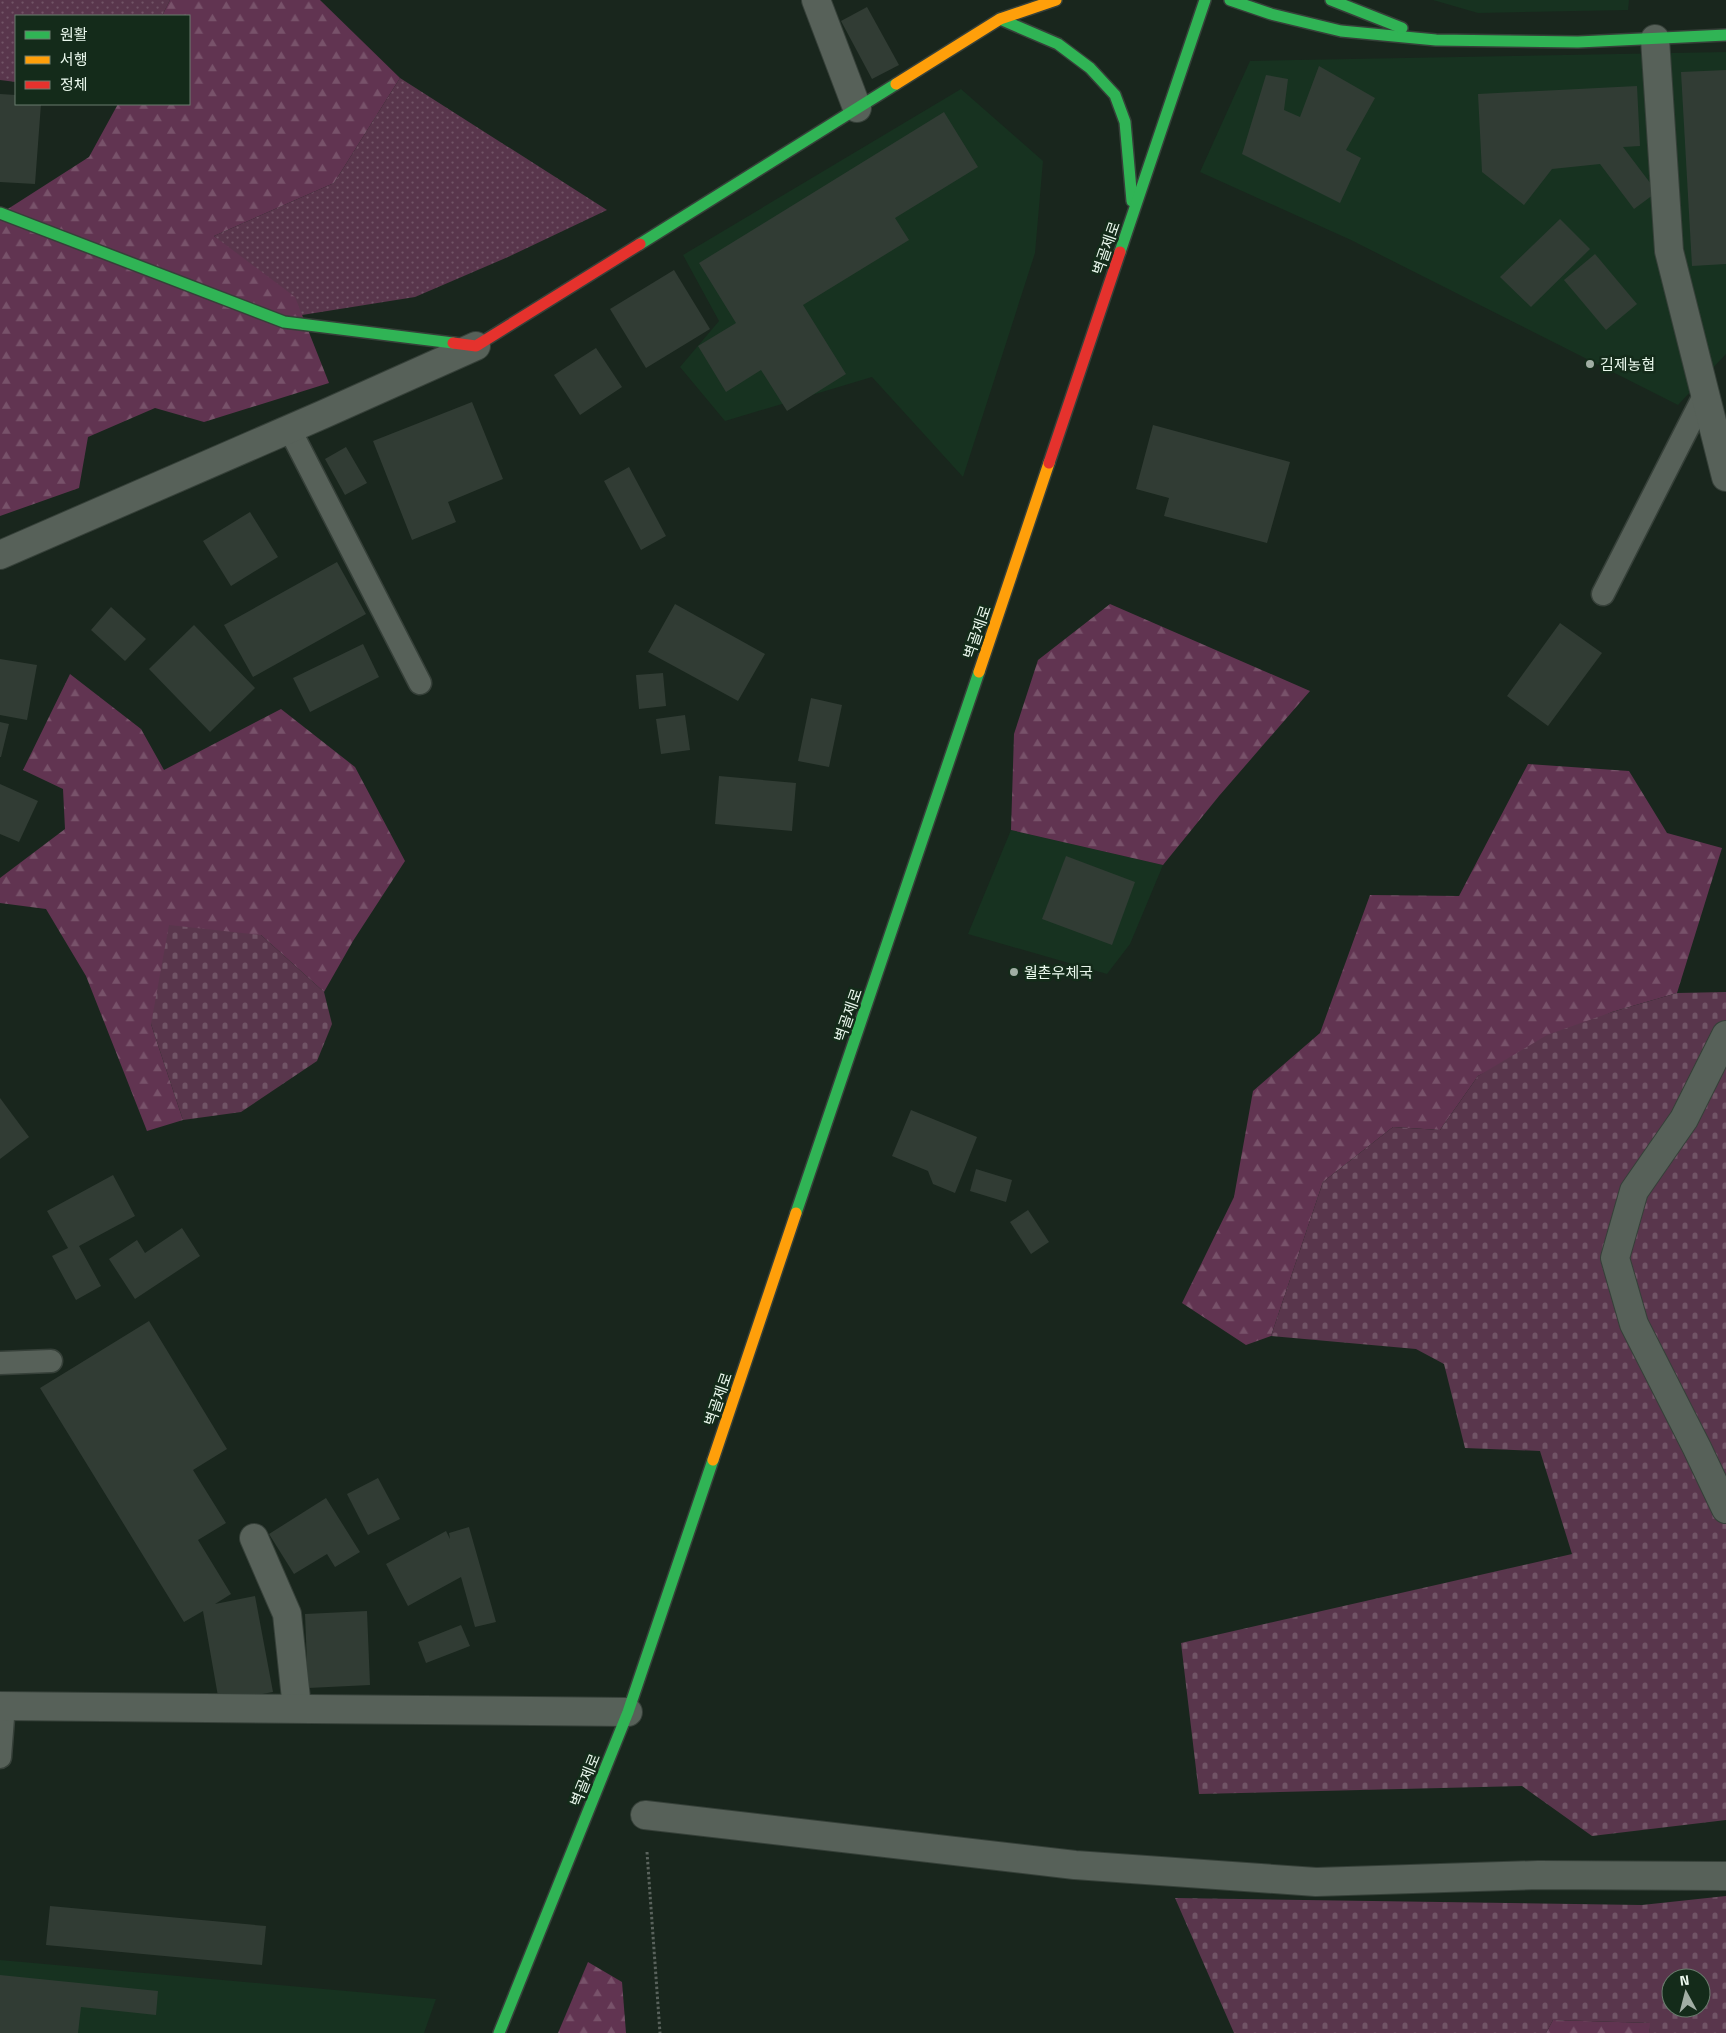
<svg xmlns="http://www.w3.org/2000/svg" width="1726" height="2033" font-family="'Titillium Web','Noto Sans KR',sans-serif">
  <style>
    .built { fill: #173220 }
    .grass { fill: url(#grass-dots) }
    .forest { fill: url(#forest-firs) }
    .cemetery { fill: url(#cemetery-stones); fill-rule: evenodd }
    .building { fill: #313c34 }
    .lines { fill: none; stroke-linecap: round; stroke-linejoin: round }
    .lane-casing { stroke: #364039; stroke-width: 25 }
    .street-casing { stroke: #364039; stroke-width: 30 }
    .fast-casing { stroke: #364039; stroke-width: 14 }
    .slow-casing { stroke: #364039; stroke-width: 14 }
    .jam-casing { stroke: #364039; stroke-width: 14 }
    .path { stroke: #5a635d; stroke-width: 3; stroke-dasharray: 2.5 2.5; stroke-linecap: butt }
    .lane { stroke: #576159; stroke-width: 22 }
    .street { stroke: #576159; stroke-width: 28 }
    .fast { stroke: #30b455; stroke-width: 11 }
    .slow { stroke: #ff9f0a; stroke-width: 11 }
    .jam { stroke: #e5322d; stroke-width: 11 }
    .poi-dot { fill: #a1aea4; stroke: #142b1a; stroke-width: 2 }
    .labels { text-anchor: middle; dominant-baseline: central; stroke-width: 5; stroke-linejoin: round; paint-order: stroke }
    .street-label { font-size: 15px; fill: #eaf8ed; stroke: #142b1a }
    .poi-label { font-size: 15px; fill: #eaf8ed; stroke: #142b1a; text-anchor: start }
  </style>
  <defs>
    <pattern id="grass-dots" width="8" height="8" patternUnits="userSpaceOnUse" patternTransform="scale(1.25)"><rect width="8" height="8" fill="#59364c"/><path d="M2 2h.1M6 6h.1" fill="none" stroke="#715466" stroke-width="1.8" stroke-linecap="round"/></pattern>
    <pattern id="forest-firs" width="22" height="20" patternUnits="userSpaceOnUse" patternTransform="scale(1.25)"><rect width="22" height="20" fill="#613451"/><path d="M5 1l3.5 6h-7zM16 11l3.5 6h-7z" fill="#78526a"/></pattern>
    <pattern id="cemetery-stones" width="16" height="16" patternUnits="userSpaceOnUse" patternTransform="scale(1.25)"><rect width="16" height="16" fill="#59364c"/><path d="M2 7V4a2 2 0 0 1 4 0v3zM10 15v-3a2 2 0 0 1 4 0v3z" fill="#715466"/></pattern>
  </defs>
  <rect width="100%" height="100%" fill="#19261d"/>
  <g class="built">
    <path d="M1433,0H1629L1628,10L1478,13Z"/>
    <path d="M1726,52V354L1678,405L1351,240L1200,172L1250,61Z"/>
    <path d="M961,89L1043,161L1035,253L963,477L872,377L725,421L680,367L719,321L683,255Z"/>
    <path d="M1011,830L1163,865L1130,944L1107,974L968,934Z"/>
    <path d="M0,1960L436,1999L424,2033H0Z"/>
  </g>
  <g class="grass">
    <path d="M0,0H170L162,16H16V82L0,80Z"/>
    <path d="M400,78L607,210L508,257L415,297L302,315L214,236L334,183Z"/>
  </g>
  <g class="forest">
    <path d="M170,0H320L400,78L334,183L214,236L295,297L329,383L204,422L155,408L88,437L79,488L0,516V214L89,157L118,104H189V16H162Z"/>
    <path d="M1110,604L1310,691L1219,796L1163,865L1011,830L1014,734L1038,660Z"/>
    <path d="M70,674L141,729L164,770L281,709L355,767L405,861L353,941L324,992L261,935L151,1024L183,1120L147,1131L86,976L46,909L0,903V878L65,829L63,789L23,770Z"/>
    <path d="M1528,764L1629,771L1667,833L1722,848L1677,993L1612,1012L1478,1076L1440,1130L1393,1127L1323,1182L1271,1336L1246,1345L1182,1303L1234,1197L1253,1091L1320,1033L1370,895L1459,896Z"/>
    <path d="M588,1962L622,1982L626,2033H558Z"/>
    <path d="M1553,2020L1651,2023L1649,2033H1546Z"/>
  </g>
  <g class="cemetery">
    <path d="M169,925L261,935L324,992L332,1024L317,1061L241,1112L183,1120L151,1024Z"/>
    <path d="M1726,992V1820L1592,1836L1522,1786L1199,1794L1181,1643L1572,1554L1540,1451L1465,1448L1444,1364L1416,1349L1271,1336L1323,1182L1393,1127L1440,1130L1478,1076L1547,1035L1612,1012L1677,993Z"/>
    <path d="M1726,1896V2033H1649L1650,2023L1553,2020L1546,2033H1234L1175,1898L1642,1905ZM1671,1978H1701V2008H1671Z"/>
  </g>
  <g class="building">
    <path d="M867,7L899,65L872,79L841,21Z"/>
    <path d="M1319,66L1375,98L1346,150L1361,158L1340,203L1242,154L1266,75L1288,79L1284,110L1300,117Z"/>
    <path d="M1726,70V264L1692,266L1681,72Z"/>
    <path d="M1637,86L1640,146L1623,147L1657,192L1634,209L1600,164L1552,169L1524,205L1482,172L1478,94Z"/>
    <path d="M0,94L16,95V104H41L35,184L0,182Z"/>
    <path d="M944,112L978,167L895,218L909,240L803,305L846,374L787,411L761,370L726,392L698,346L736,323L699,263Z"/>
    <path d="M1560,219L1590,249L1531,307L1500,277Z"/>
    <path d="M1595,254L1637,304L1606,330L1564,280Z"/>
    <path d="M674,270L710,329L646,368L610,309Z"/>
    <path d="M596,348L622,387L580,415L554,375Z"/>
    <path d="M472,402L503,479L448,502L456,522L412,540L373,441Z"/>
    <path d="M1153,425L1290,462L1267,543L1164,516L1169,498L1136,489Z"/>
    <path d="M346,447L367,483L345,495L325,459Z"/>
    <path d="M629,467L666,536L641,550L604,481Z"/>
    <path d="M250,512L278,557L231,586L203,541Z"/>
    <path d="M337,562L366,614L253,677L224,625Z"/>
    <path d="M675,604L765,654L738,701L648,652Z"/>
    <path d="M111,607L146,639L125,661L91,630Z"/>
    <path d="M1560,623L1602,653L1548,726L1507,696Z"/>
    <path d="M194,625L255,688L210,732L149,669Z"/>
    <path d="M363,644L379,677L310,712L293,678Z"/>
    <path d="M0,659L37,665L27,720L0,715Z"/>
    <path d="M663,673L666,706L639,709L636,675Z"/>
    <path d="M811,698L842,705L829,767L798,761Z"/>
    <path d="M685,715L690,750L661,754L656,719Z"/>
    <path d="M0,722L9,724L1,757H0Z"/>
    <path d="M719,776L796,783L792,831L715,824Z"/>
    <path d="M0,784L38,801L19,842L0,834Z"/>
    <path d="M1066,856L1135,882L1112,945L1042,919Z"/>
    <path d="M0,1098L29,1137L0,1159Z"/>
    <path d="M911,1110L977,1137L955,1193L933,1184L928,1171L892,1156Z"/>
    <path d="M976,1169L1012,1180L1006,1202L970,1191Z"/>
    <path d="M113,1175L135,1216L79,1246L101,1286L76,1300L52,1256L68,1248L47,1211Z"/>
    <path d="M1028,1210L1049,1242L1031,1254L1010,1222Z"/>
    <path d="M182,1228L200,1256L135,1299L109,1259L137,1240L145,1253Z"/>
    <path d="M149,1321L227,1449L193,1470L226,1523L198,1540L231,1594L215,1604L255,1596L273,1692L219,1702L203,1611L184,1622L40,1388Z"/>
    <path d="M378,1478L400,1519L368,1535L347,1494Z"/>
    <path d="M326,1498L360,1552L335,1567L327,1554L294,1574L269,1534Z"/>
    <path d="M469,1527L496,1622L475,1627L461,1577L408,1606L386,1564L446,1531L450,1539L449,1533Z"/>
    <path d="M367,1611L370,1685L308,1688L305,1614Z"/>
    <path d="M461,1625L470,1646L426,1663L418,1642Z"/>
    <path d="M50,1906L266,1926L262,1965L46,1945Z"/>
    <path d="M0,1975L158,1991L156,2015L81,2007L78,2033H0Z"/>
  </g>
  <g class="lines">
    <g class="lane-casing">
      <g id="lane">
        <path d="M289,428L420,683"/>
        <path d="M1603,594L1705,394"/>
        <path d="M0,1363L51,1361"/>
        <path d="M0,1757L4,1705"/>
      </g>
    </g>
    <g class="street-casing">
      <g id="street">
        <path d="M816,0L857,108"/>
        <path d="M1655,39L1669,251L1726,477"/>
        <path d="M0,555L324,414L476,346"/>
        <path d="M1726,1035L1684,1119L1634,1191L1615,1258L1634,1324L1697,1448L1726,1509"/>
        <path d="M254,1538L287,1614L297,1708"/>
        <path d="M0,1706L628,1712"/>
        <path d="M645,1815L1075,1865L1316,1882L1538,1875L1726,1876"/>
      </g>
    </g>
    <g class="fast-casing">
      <g id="fast">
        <path d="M1230,0L1271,14L1341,31L1436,40L1578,42L1726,35"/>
        <path d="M1331,0L1402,28"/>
        <path d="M1000,19L1058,44L1090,68L1115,95L1125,122L1132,201"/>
        <path d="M0,213L284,322L453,343"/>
        <path d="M640,244L896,84"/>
        <path d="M1120,252L1205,0"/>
        <path d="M796,1213L979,672"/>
        <path d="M499,2033L628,1712L713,1460"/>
      </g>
    </g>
    <g class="slow-casing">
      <g id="slow">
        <path d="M896,84L1000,19L1056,0"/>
        <path d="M979,672L1049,463"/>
        <path d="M713,1460L796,1213"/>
      </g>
    </g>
    <g class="jam-casing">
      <g id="jam">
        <path d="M453,343L476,346L640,244"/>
        <path d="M1049,463L1120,252"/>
      </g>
    </g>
    <path class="path" d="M647,1852L660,2033"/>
    <use href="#lane" class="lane"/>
    <use href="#street" class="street"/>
    <use href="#fast" class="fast"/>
    <use href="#slow" class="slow"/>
    <use href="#jam" class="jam"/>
  </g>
  <g class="poi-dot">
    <circle cx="1590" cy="364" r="5"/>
    <circle cx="1014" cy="972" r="5"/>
  </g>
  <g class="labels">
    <g class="street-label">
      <text transform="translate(1106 248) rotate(-71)">벽골제로</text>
      <text transform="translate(977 632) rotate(-71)">벽골제로</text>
      <text transform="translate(848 1015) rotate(-71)">벽골제로</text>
      <text transform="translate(718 1399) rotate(-71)">벽골제로</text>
      <text transform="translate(585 1780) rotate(-68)">벽골제로</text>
    </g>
    <g class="poi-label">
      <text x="1600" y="364">김제농협</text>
      <text x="1024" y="972">월촌우체국</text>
    </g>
  </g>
  <rect x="15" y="15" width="175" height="90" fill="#142b1a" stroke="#6a7d6e"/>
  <rect x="25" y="31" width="25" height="8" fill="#30b455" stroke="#6a7d6e"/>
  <text x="60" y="40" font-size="15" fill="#eaf8ed">원활</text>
  <rect x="25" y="56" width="25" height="8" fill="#ff9f0a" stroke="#6a7d6e"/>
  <text x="60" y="65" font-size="15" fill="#eaf8ed">서행</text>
  <rect x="25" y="81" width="25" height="8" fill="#e5322d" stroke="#6a7d6e"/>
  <text x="60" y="90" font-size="15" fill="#eaf8ed">정체</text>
  <g transform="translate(1686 1993) rotate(353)"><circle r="24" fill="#142b1a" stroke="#6a7d6e"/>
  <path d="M0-4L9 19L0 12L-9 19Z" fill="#a1aea4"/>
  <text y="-8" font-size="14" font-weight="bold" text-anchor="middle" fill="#eaf8ed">N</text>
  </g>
</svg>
